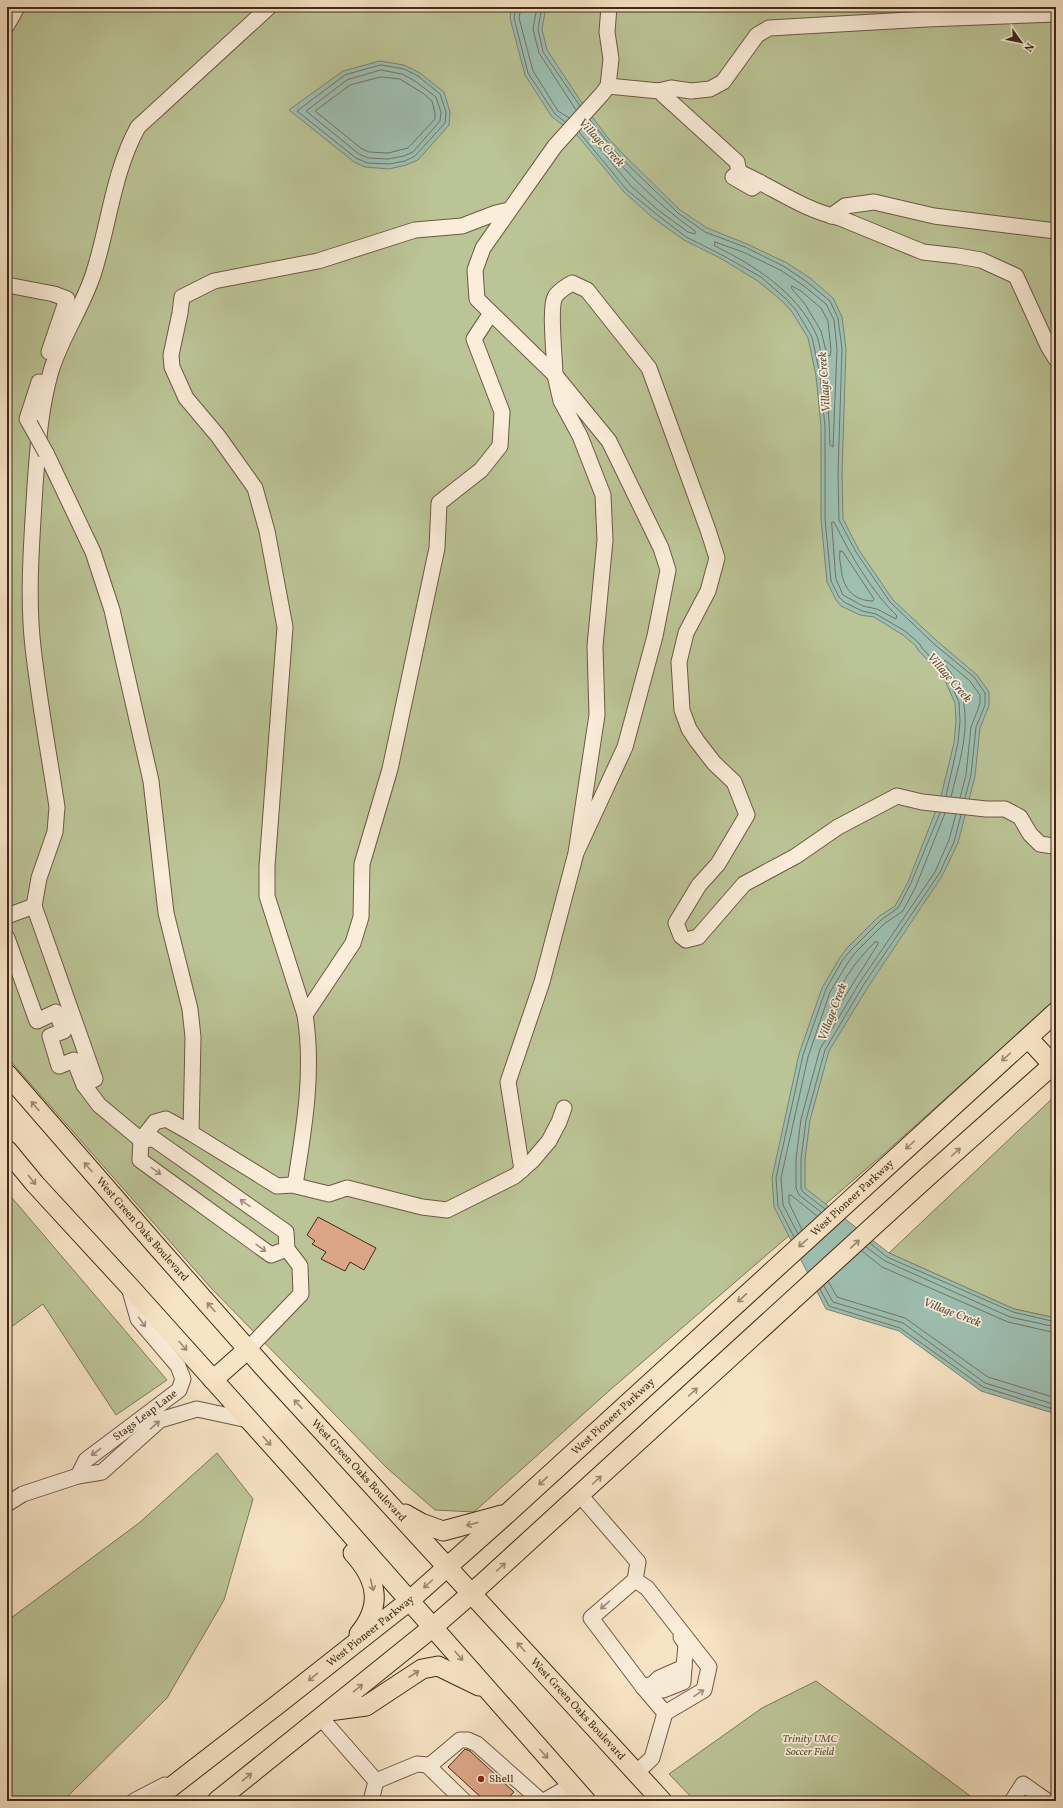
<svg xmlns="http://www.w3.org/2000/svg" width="1063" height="1808" font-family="Vollkorn,serif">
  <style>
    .green { fill: #bbc496; stroke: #7e7758 }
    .water { fill: #9ebfb1; stroke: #798375 }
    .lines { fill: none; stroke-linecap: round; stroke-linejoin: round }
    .shore { stroke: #707466; stroke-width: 1 }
    .building { fill: #dda587; stroke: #412a1a }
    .minor-casing { stroke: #6e5845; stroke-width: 17 }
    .major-casing { stroke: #412a1a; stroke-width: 21 }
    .minor { stroke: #faedd9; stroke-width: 15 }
    .major { stroke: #f7e4c5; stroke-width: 19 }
    .minor-bridge-casing { stroke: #6e5845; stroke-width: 17; stroke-linecap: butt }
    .minor-bridge { stroke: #faedd9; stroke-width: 15 }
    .oneway { stroke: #9c8770 }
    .oneway2 { stroke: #9e8c7a }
    .poi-dot { fill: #8f2418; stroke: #faedd9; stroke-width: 1.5 }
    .labels { text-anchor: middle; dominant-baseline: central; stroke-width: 3.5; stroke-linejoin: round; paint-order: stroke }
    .street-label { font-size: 11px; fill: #412a1a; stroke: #faedd9 }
    .park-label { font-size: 11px; font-style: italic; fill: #605039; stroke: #faedd9 }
    .poi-label { font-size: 11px; fill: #412a1a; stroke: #faedd9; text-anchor: start }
    .water-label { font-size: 12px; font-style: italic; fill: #584f40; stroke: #faedd9 }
  </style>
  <rect width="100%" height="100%" fill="#f7e4c5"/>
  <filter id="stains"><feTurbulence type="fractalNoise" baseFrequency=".005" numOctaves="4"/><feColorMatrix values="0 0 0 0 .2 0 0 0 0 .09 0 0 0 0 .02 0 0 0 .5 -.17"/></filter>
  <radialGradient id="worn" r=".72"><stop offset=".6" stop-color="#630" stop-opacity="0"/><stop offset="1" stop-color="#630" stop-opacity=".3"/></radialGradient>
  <g class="green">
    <path d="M7,7H1056V999L886,1152L610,1390L474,1512L435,1510L387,1468L211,1288L7,1057Z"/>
    <path d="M1056,1095V1318L1014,1309L889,1253Z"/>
    <path d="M7,1192L167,1380L116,1415L43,1304L7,1330Z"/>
    <path d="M217,1453L253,1499L224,1600L167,1698L63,1801H7V1621L139,1523Z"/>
    <path d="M816,1681L977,1801H695L669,1774L762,1708Z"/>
  </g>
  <g class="water">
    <path d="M512,7H546L542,29L547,50L584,106L608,138L623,154L680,210L707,228L747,244L787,263L810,278L833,298L842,317L846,349L842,473L843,519L859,550L893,600L937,641L977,675L989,692V706L980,728L975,776L958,843L942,876L868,987L829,1051L810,1120L805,1159V1188L889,1253L1014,1309L1056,1318V1414L981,1391L899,1331L826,1309L774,1207L772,1178L799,1054L822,988L839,959L847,948L878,917L895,906L908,882L940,800L954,743L956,721L955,703L943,676L918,650L916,646L903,635L874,617L860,615L841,606L836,600L827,582L821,519V427L816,376L808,338L792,312L782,301L758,281L720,258L684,240L652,217L624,192L577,135L552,117L525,75L510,18Z"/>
    <path d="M380,61L404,65L420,73L444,92L450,112L449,125L418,160L406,165L389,169L365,167L354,162L289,110L343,71Z"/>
  </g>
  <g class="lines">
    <g class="shore">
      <path d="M516,7L514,18L528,73L555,114L565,122"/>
      <path d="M521,7L519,18L533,71L558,111L569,118"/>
      <path d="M537,7L533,29L539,53L576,110"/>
      <path d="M542,7L538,29L543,52L580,106"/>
      <path d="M381,65L404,69L418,76L440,94L446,112L445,123L415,156L405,161L389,164L367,163L356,158L297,111L345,75Z"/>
      <path d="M381,70L402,74L415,81L436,97L441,112L440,121L413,152L404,156L388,159L368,158L359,154L306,111L347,80Z"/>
      <path d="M381,77L400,79L424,94L432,101L435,113V119L408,148L388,153L369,152L362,149L315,111L350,85Z"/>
      <path d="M590,120L620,157L678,213L705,232L745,247L785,267L807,282L830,301L838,318L842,349L838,473L839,520L856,552L890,602L934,644L974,677L985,693V705L976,727L971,775L965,798"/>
      <path d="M583,128L631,186L658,210L688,232L695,234V231C654,202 617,164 587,124"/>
      <path d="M579,132L627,190L655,213L686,237L722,255L761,277L785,298L796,310L812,337L820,375L825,427V519L831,581L839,597L844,602L862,611L876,614L905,631L919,643L922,648L946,674L959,702L960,721L958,743L946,796"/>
      <path d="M715,242L743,252L782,271L804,286L826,304L834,320L837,349L833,447L830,445C829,415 827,384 821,355C820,348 819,340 816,334C797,292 755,266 715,246Z"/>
      <path d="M792,286L801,291L821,308L828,321L831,350L830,356L827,355L821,331L805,304L792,289Z"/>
      <path d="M832,522H834C850,554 871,591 897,616L896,619L877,609L863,606L843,595L836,579Z"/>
      <path d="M840,551L843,552L874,599L873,601C852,601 842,586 841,567C840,562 839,556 840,551Z"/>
      <path d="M951,797C962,751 980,702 943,663L945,660L970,681L980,695V704L971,727L966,775L960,798"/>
      <path d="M875,942H878V944L832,1017L829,1018L828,1016C839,985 852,965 875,942Z"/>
      <path d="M825,1209L803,1192L801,1188V1159L806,1120L825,1050L864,984L939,874L954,842L961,815"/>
      <path d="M821,1212L799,1195L796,1188V1159L801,1119L820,1049L860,982L935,872L949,840L956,814"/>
      <path d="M802,1230L789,1203V1195H791L817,1216"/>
      <path d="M798,1234L783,1205L781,1178L808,1057L830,992L847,964L854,954L884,924L903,911L916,886L945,813"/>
      <path d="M794,1237L778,1206L776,1178L803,1055L826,989L842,961L850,951L881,920L898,908L911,883L940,813"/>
      <path d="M870,1243L887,1257L1013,1312L1056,1322"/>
      <path d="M866,1247L885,1261L1010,1317L1056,1327"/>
      <path d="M862,1251L882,1267L1008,1322L1056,1333"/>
      <path d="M828,1281L837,1297L905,1318L988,1377L1056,1398"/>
      <path d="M824,1286L833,1302L903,1323L985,1383L1056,1405"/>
      <path d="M820,1289L829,1306L900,1328L983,1387L1056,1410"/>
    </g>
  </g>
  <g class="building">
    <path d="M318,1217L376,1248L364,1270L350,1262L345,1271L321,1259L326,1252L312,1244L315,1241L307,1235Z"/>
    <path d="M465,1749L470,1751L514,1792L505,1801H485L448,1767Z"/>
  </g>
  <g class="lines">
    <g class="minor-casing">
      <g id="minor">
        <path d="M7,25L17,7"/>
        <path d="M608,86L611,59L607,32L609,7"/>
        <path d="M659,91L671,88L691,91L710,89L723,82L757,35L769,28L927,19L1056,14"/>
        <path d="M760,182L752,188L733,177L739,172C773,187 803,210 840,218L923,252L958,256L981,260L1016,276L1048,346L1056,359"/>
        <path d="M831,216L845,206L874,202L934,216L1056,231"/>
        <path d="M7,285L54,294L67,299L49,352"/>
        <path d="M555,375C555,361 549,307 555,297C559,290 566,287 572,283L587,290L649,368L708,530L717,558L708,591L686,633L679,662L682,710L689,729L697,741L714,763L734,782L747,815L718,864L699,885L676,923L681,936L686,940L698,937L744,884L796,856L838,827L897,796L922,802L986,809H1005L1020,817L1030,834L1040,844L1053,846L1056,844"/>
        <path d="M555,375L477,299L475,270L483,248L555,146L602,94L608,86L659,91L737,162L739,172"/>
        <path d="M30,424L27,419L39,382"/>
        <path d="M46,453L93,552L112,610L151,781L166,913L190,1009L193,1037L191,1133"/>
        <path d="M34,906L39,878L55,832L57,807C49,754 39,701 33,647C27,594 32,539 35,486C38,446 40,409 51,371C61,338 82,308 93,275C109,226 113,172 138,127L269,7"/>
        <path d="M7,916L34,906L95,1079L84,1085"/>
        <path d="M7,938L37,1021L56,1012L64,1031L50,1036L59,1066L74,1060L84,1085L99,1105L141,1140L154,1139L286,1232L287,1249L300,1266L301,1294L248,1349"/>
        <path d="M305,1015L267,896V866L285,627L267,531L255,488L218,436L186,398L172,367L171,355L180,313L182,297L214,281L318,261L415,230L462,226L496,213L509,210"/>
        <path d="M522,1170L508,1082L542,982L576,853L625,747L655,636L668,570L661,548L609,441L555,375L561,401L580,436L603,495L605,540L595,646L597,715L576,853"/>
        <path d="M295,1185C304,1129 314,1072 305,1015L353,943L361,917L362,864L390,769L437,548L439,503L481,470L500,446L502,412L474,339L491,313"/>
        <path d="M287,1249L271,1255L140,1160L141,1140L155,1122L166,1119L191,1133L277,1186L292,1185L329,1194L347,1188L422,1207L447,1210L515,1176L532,1161L549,1141L559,1122L564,1108"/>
        <path id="s1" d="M78,1476L86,1460L179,1390L183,1379L178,1366L138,1319L129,1287"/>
        <path d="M580,1495L638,1562L635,1580L591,1618L643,1687L665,1713"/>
        <path d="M7,1504L23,1494L78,1476L102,1472L160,1420L197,1409L248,1420"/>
        <path d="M635,1580L647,1588L709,1667L704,1690L665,1713L652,1758L636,1773"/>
        <path d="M653,1684L663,1690L683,1682L684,1667"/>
        <path d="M643,1687L653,1684L659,1678L684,1667L686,1644L681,1637"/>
        <path d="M321,1718L376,1781L371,1801"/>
        <path d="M429,1766L460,1740H468L477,1744L541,1801"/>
        <path d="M376,1781L417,1764L427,1765L464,1801"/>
        <path d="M134,1801L165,1785"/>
        <path d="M544,1801L572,1785"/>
        <path d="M1012,1801L1023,1784L1047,1801"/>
      </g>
    </g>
    <g class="major-casing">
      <g id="major">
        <path d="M1028,1038L1053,1065"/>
        <path id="s2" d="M7,1074L153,1242L267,1371L662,1801"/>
        <path d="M7,1150L35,1184L129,1286L304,1481L586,1801"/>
        <path d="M213,1380L248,1349"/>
        <path d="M405,1514L421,1523L443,1531L502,1515"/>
        <path d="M353,1553C377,1579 383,1605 359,1634"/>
        <path d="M329,1711L366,1706L422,1669L438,1666L479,1686"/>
        <path id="s3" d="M153,1801L277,1705L409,1601L509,1512L1056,1012"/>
        <path d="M217,1801L433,1627L472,1593L926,1178L1056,1062"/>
      </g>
    </g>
    <use href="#minor" class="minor"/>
    <use href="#major" class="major"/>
    <g class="minor-bridge-casing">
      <path id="minor-bridge" d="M30,424L46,453"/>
    </g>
    <use href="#minor-bridge" class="minor-bridge"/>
  </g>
  <defs><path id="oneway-shaft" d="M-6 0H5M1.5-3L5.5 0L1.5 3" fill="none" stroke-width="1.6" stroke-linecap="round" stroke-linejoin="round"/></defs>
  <g class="oneway">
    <use href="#oneway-shaft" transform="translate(1006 1057) rotate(138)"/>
    <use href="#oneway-shaft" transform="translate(35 1106) rotate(-131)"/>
    <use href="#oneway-shaft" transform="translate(910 1145) rotate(138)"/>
    <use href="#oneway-shaft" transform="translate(956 1152) rotate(-42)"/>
    <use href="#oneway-shaft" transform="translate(88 1167) rotate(-131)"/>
    <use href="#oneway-shaft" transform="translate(32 1180) rotate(51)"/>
    <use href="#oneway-shaft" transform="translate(803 1243) rotate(138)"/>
    <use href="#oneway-shaft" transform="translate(855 1244) rotate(-43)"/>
    <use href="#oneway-shaft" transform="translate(742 1298) rotate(137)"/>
    <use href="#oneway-shaft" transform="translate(211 1307) rotate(-132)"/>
    <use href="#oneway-shaft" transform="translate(183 1346) rotate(48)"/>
    <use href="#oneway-shaft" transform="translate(693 1392) rotate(-42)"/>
    <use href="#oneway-shaft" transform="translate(298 1404) rotate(-133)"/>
    <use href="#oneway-shaft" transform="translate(267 1441) rotate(48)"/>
    <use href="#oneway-shaft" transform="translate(597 1480) rotate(-42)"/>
    <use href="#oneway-shaft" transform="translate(543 1481) rotate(137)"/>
    <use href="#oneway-shaft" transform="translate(472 1524) rotate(165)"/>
    <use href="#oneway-shaft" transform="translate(501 1567) rotate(-42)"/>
    <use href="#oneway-shaft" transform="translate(428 1584) rotate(138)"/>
    <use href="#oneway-shaft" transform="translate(372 1585) rotate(76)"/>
    <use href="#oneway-shaft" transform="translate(521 1647) rotate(-132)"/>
    <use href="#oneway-shaft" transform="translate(459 1656) rotate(50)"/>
    <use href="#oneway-shaft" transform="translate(414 1674) rotate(-33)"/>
    <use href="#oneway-shaft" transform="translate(313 1677) rotate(141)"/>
    <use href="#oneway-shaft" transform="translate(358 1688) rotate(-39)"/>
    <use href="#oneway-shaft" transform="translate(544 1754) rotate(48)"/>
    <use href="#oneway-shaft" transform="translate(247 1777) rotate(-39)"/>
  </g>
  <g class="oneway2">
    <use href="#oneway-shaft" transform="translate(156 1171) rotate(36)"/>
    <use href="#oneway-shaft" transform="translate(245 1203) rotate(-145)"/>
    <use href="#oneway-shaft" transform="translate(261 1248) rotate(36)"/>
    <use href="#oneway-shaft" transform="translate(142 1322) rotate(54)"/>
    <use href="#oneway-shaft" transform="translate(155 1425) rotate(-41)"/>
    <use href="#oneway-shaft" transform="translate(96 1452) rotate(143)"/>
    <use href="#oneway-shaft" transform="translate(605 1605) rotate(139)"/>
    <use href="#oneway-shaft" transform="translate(699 1693) rotate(-34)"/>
  </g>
  <circle class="poi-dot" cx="481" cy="1779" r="4"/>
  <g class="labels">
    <g class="street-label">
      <text stroke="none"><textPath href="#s3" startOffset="924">West Pioneer Parkway</textPath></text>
      <text stroke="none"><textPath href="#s2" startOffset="206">West Green Oaks Boulevard</textPath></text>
      <text stroke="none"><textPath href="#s1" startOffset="92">Stags Leap Lane</textPath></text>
      <text stroke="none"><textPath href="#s3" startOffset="600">West Pioneer Parkway</textPath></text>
      <text stroke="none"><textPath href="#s2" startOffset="530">West Green Oaks Boulevard</textPath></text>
      <text stroke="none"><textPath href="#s3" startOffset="276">West Pioneer Parkway</textPath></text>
      <text stroke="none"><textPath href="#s2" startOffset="854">West Green Oaks Boulevard</textPath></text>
    </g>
    <g class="park-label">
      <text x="810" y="1739">Trinity UMC<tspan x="810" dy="13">Soccer Field</tspan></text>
    </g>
    <g class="poi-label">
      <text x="489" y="1779">Shell</text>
    </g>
    <g class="water-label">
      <text transform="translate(601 143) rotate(47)">Village Creek</text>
      <text transform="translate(825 382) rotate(-94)">Village Creek</text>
      <text transform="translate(949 678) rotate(49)">Village Creek</text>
      <text transform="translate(833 1012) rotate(-69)">Village Creek</text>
      <text transform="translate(952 1313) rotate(21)">Village Creek</text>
    </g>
  </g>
  <rect width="1063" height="1808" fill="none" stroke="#f7e4c5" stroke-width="24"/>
  <rect x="8" y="8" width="1047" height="1792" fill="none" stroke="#412a1a" stroke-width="2"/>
  <rect x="12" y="12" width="1039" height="1784" fill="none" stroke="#412a1a"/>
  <g transform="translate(1021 42) rotate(123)" stroke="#faedd9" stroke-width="3" paint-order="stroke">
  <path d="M0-3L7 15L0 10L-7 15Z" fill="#412a1a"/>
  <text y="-6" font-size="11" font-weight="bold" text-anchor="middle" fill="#412a1a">N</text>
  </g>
  <rect width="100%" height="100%" filter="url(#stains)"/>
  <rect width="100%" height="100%" fill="url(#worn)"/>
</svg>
